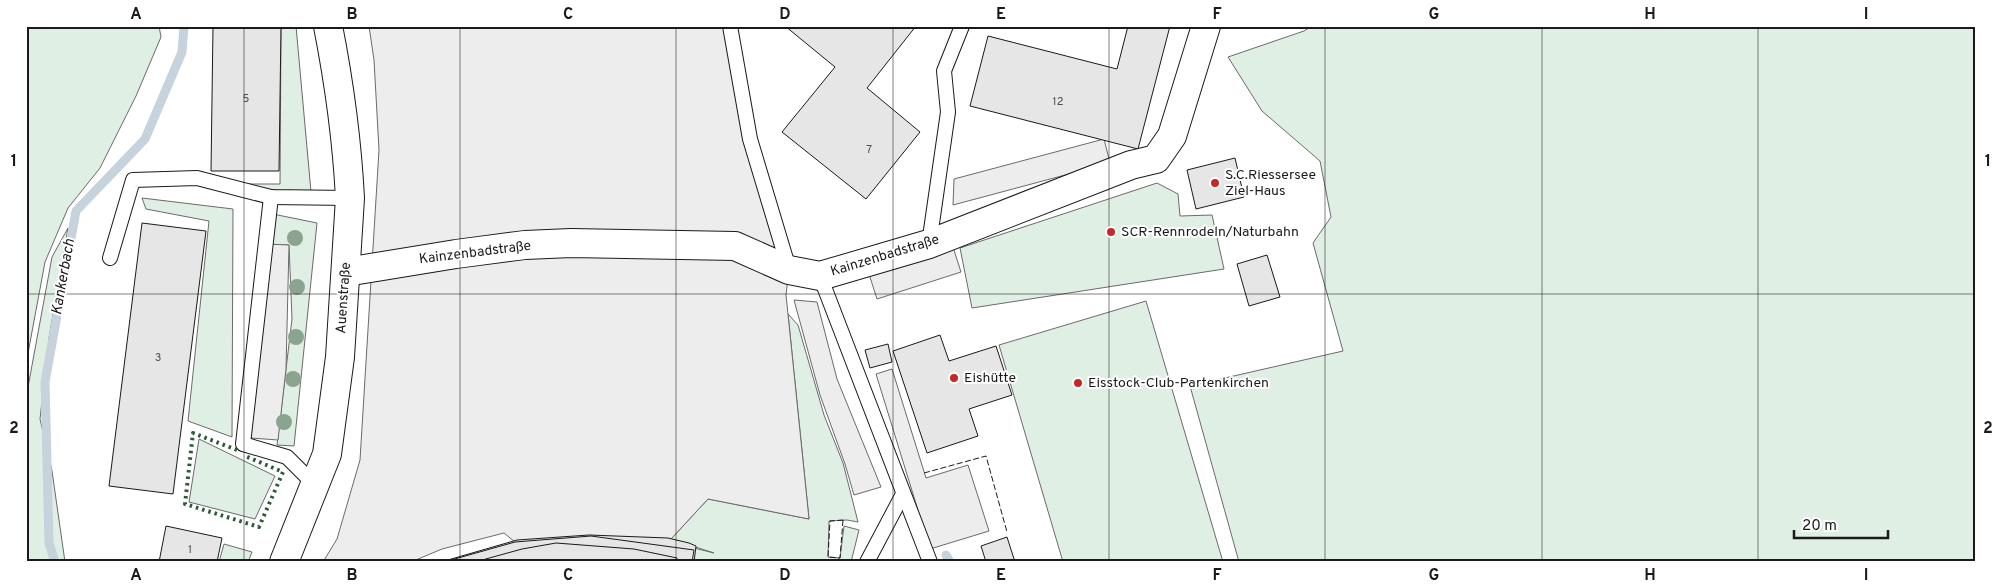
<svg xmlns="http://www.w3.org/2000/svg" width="2002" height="588" font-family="Overpass,sans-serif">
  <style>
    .green { fill: #e0efe3; stroke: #6a6a6a }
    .parking { fill: #ededed; stroke: #6a6a6a }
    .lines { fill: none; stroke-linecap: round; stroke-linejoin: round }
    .stream { stroke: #c6d2dc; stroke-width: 9 }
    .building { fill: #e6e6e6; stroke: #1a1a1a }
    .lane-casing { stroke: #1a1a1a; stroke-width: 16 }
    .street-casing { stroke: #1a1a1a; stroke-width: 30 }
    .lane { stroke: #fff; stroke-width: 14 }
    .street { stroke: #fff; stroke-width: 28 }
    .hedge { stroke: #2b5a34; stroke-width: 4; stroke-dasharray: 2.5 4; stroke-linecap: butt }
    .fence { stroke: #1a1a1a; stroke-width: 1; stroke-dasharray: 6 2.5; stroke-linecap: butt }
    .tree { fill: #8aa48f }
    .grid { fill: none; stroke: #1a1a1a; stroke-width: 1; stroke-opacity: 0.55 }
    .poi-dot { fill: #c62828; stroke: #fff; stroke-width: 2 }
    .labels { text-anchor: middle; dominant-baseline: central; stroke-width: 4; stroke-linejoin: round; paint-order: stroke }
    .number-label { font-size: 11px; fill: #4d4d4d }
    .poi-label { font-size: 14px; fill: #1a1a1a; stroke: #fff; text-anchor: start }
    .street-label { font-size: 14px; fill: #1a1a1a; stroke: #fff }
    .water-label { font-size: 15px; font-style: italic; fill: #1a1a1a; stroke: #fff }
    .neatline { fill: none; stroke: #1a1a1a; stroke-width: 2 }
    .grid-label { font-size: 16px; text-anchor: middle; font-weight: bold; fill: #1a1a1a }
  </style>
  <rect width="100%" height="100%" fill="#fff"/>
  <g class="green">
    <path d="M26,26H159L161,37L136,96L100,168L68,208L45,262L26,364Z"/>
    <path d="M281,26H296L311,192L271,190L237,184H280Z"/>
    <path d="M1312,26H1976V562H1239L1190,386L1343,351L1313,243L1331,217L1320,161L1262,111L1228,57L1304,31Z"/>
    <path d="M1157,183L1178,194L1180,216L1212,215L1224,269L972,308L960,248Z"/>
    <path d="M142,198L233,209L232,437L188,421L209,221L146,209Z"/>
    <path d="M263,212L317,223L294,446L277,445L292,319L289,245L261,244Z"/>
    <path d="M68,228L49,338L40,419L52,471L65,562H26L28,387L52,257Z"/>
    <path d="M1146,301L1223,562H1063L999,345Z"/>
    <path d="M788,314L798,325L824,415L843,463L858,522L847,520L829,521L828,557L840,558L844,526L859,530L851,562H446L670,542L714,553L671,539L708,499L809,519Z"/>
    <path d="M199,439L275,476L255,519L189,502Z"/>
    <path d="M224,544L252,552L248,562H219Z"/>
  </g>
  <g class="parking">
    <path d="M369,26H730L750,139L789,270L786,295L809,519L708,499L671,539L591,536L515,542L504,533L442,549L411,562H323L337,539L360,460L379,150L374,60Z"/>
    <path d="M1104,139L1110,163L953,205L954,179Z"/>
    <path d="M268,244L289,245L286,369L278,440L251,438Z"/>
    <path d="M953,247L961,272L877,299L869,274Z"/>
    <path d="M794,300L817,302L837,379L881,487L854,495L845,464L820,395Z"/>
    <path d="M892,369L926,478L968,465L989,531L930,549L876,374Z"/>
  </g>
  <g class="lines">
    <g class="stream">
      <path d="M946,555L950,562"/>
      <path d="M55,562L49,543L45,382L76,211L145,139L182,52L184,26"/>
    </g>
  </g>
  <g class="building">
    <path d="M213,26H281L279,171H211Z"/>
    <path d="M785,26H916L867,88L920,132L866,199L782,132L835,67Z"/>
    <path d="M1128,26H1170L1138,149L970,106L988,36L1117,69Z"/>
    <path d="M1235,158L1244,197L1196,209L1187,170Z"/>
    <path d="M142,223L206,231L173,494L109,486Z"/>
    <path d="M1267,255L1280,297L1249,306L1237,264Z"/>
    <path d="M940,335L949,361L996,346L1012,395L969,409L978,436L927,453L893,351Z"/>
    <path d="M888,344L892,362L870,368L865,350Z"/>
    <path d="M166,526L222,538L217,562H159Z"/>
    <path d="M589,535L668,538L689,543L696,546L694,562H441L517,540Z"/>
    <path d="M591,536L694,550L692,562H677V558L634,549L556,543L522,549L475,562H444L515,542Z"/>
    <path d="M1007,537L1015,562H986L981,546Z"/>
  </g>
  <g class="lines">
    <g class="lane-casing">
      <g id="lane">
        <path d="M730,26L750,139L789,269"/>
        <path d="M271,197L243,444L287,457L314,484"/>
        <path d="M929,244L948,112L944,71L962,26"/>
        <path d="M110,258L133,180L197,178L271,197L350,198"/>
        <path d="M820,276L930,562"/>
        <path d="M867,562L903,494"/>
      </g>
    </g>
    <g class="street-casing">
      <g id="street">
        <path d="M346,272L456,254L525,245L571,243L735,246L789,270L820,276L929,244L1131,165L1156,159L1172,136L1206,26"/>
        <path d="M284,562L327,454L340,357L350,198C347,141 339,82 328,26"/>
      </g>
    </g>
    <use href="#lane" class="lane"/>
    <use href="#street" class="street"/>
    <path class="hedge" d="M237,450L193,433L185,504L259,527L283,472L245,456"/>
    <g class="fence">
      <path d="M924,473L986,456L1007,532"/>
      <path d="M843,520L840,558L828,557L830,521Z"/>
    </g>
  </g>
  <g class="tree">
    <circle cx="295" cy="238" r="8"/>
    <circle cx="297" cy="287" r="8"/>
    <circle cx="296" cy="337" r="8"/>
    <circle cx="293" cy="379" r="8"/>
    <circle cx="284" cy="422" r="8"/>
  </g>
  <path class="grid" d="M244,26V562M460,26V562M676,26V562M893,26V562M1109,26V562M1325,26V562M1542,26V562M1758,26V562M26,294H1976"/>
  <g class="poi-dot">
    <circle cx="1215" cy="183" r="5"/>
    <circle cx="1111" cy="232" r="5"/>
    <circle cx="954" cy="378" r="5"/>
    <circle cx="1078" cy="383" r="5"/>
  </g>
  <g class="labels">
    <g class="number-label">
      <text x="246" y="99">5</text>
      <text x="1058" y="102">12</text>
      <text x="869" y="150">7</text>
      <text x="158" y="358">3</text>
      <text x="190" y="550">1</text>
    </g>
    <g class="poi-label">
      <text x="1225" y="175">S.C.Riessersee<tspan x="1225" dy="16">Ziel-Haus</tspan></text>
      <text x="1121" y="232">SCR-Rennrodeln/Naturbahn</text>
      <text x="964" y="378">Eishütte</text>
      <text x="1088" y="383">Eisstock-Club-Partenkirchen</text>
    </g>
    <g class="street-label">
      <text transform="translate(475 253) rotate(-7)">Kainzenbadstraße</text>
      <text transform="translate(885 256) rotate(-17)">Kainzenbadstraße</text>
      <text transform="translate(344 298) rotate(-86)">Auenstraße</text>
    </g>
    <g class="water-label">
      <text transform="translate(64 277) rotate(-80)">Kankerbach</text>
    </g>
  </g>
  <rect width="2002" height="588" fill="none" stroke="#ffffff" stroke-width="55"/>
  <path d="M1794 530v8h94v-8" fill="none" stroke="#1a1a1a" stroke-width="2.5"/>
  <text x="1802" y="530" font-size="15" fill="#1a1a1a" stroke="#ffffff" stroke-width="4" paint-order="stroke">20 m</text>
  <rect x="28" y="28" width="1946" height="532" class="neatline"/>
  <g class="grid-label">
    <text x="136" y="19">A</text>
    <text x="352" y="19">B</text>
    <text x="568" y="19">C</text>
    <text x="785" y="19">D</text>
    <text x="1001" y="19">E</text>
    <text x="1217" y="19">F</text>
    <text x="1434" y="19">G</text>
    <text x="1650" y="19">H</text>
    <text x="1866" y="19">I</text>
    <text x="14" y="166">1</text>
    <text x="1988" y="166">1</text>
    <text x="14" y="433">2</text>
    <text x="1988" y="433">2</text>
    <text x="136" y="580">A</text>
    <text x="352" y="580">B</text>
    <text x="568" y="580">C</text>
    <text x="785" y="580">D</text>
    <text x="1001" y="580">E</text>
    <text x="1217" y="580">F</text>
    <text x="1434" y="580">G</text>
    <text x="1650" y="580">H</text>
    <text x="1866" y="580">I</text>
  </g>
</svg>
